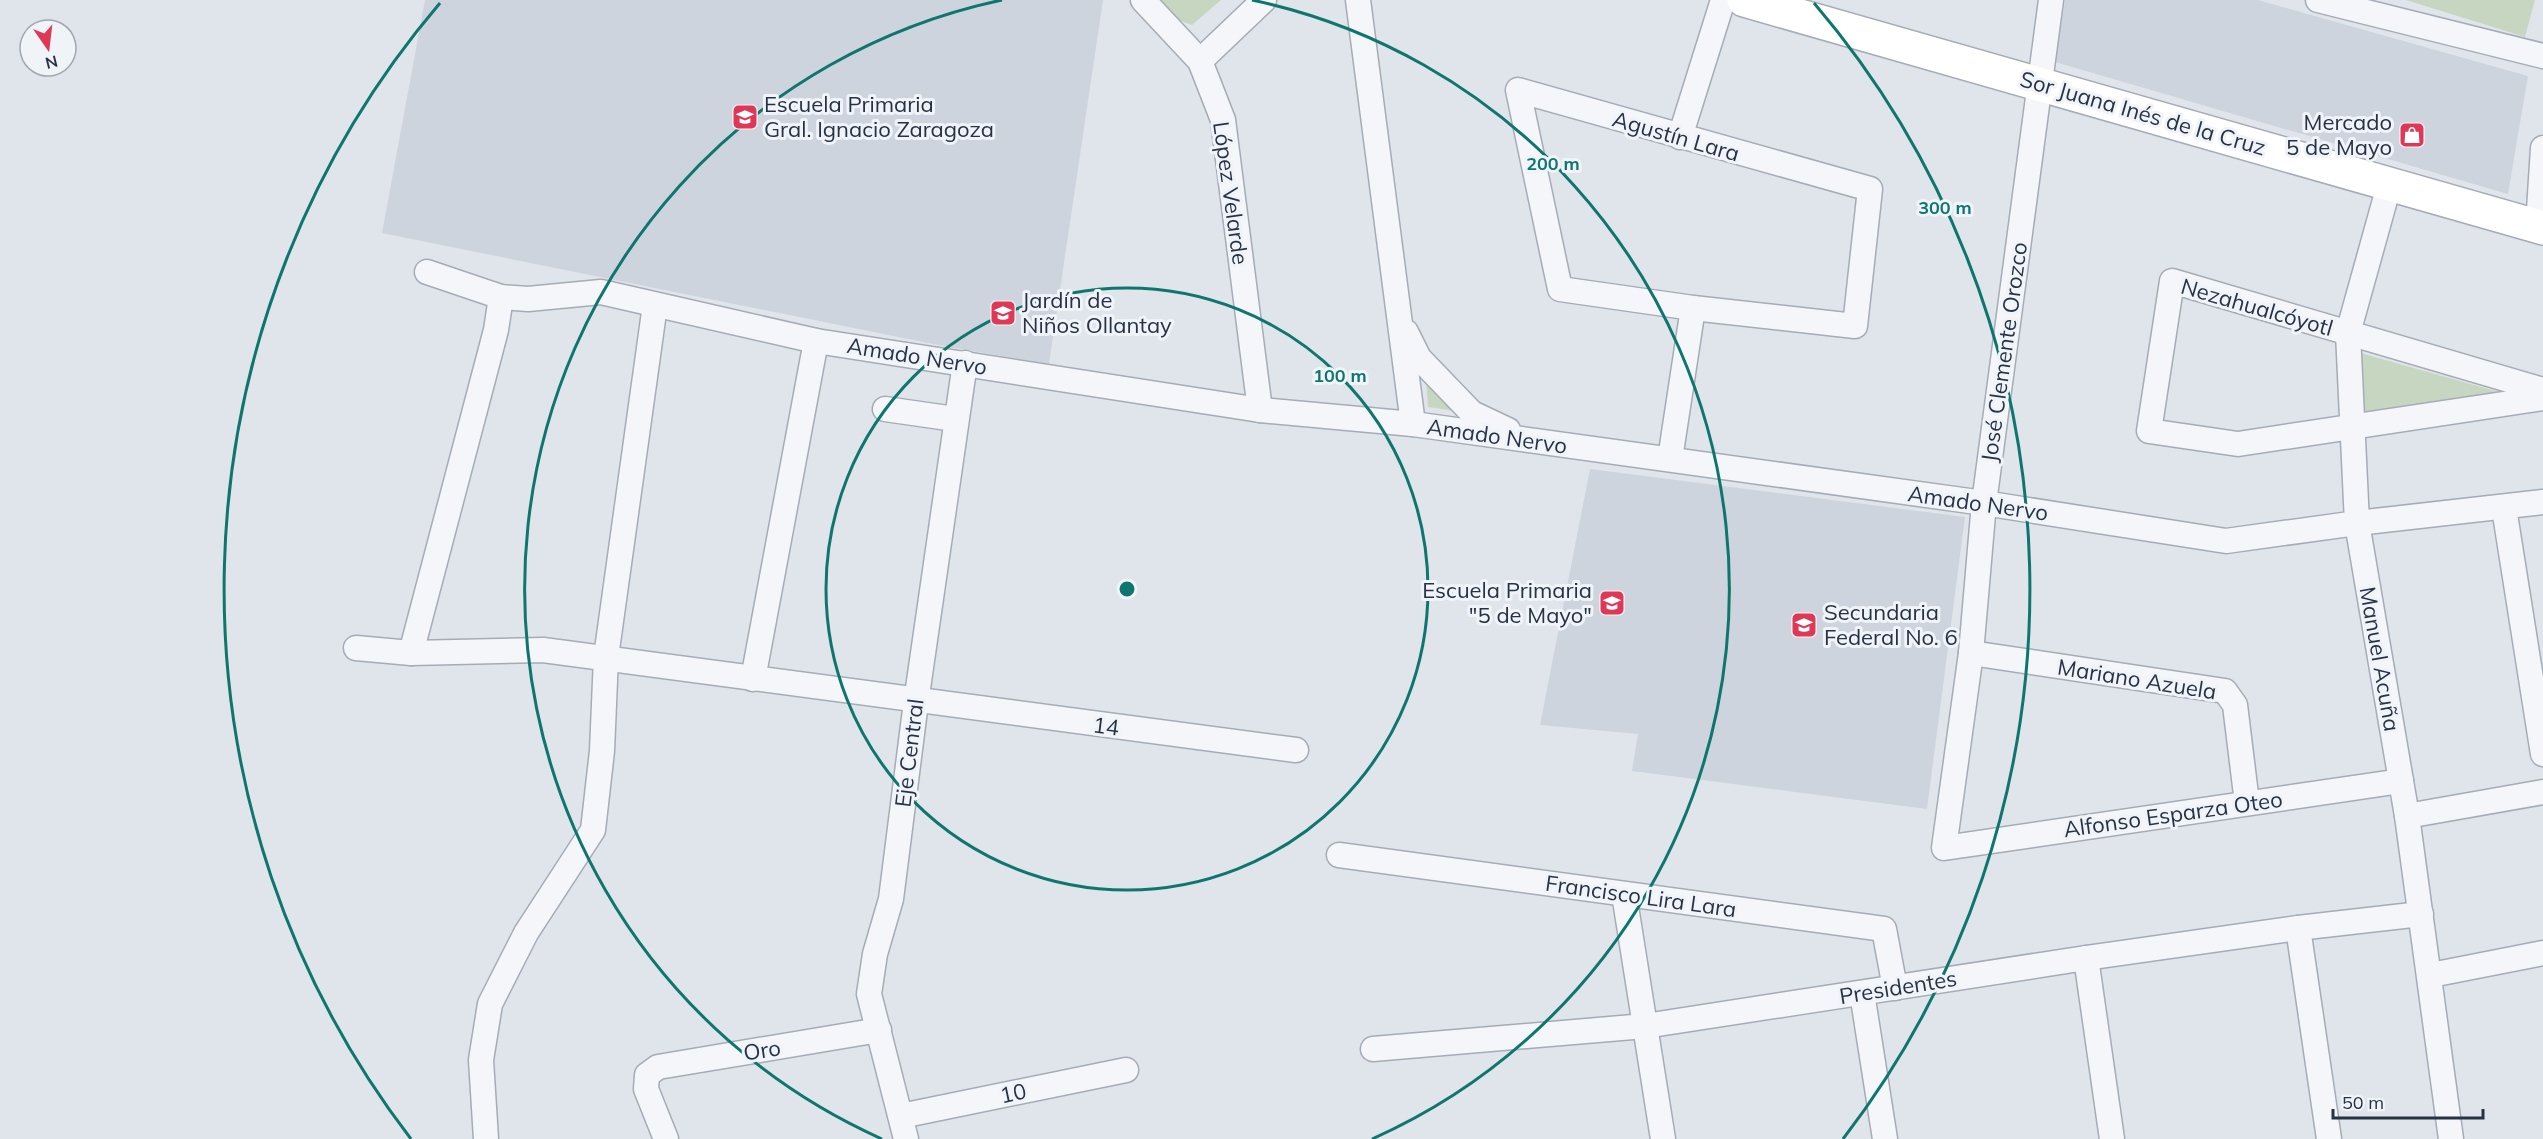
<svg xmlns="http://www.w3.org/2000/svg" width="2543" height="1139" font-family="Mulish,sans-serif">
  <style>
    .built { fill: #ced4dd }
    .green { fill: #c7d6c1 }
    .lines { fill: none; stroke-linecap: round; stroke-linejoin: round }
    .minor-casing { stroke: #a5acb6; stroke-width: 27 }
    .secondary-casing { stroke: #a5acb6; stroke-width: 36 }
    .minor { stroke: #f4f6f9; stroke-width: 24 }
    .secondary { stroke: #fff; stroke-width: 33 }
    .ring { fill: none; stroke: #0f766e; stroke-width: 3 }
    .labels { text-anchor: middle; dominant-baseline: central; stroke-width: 6; stroke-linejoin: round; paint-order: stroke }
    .poi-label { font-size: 22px; fill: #273345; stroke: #f0f4f8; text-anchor: start }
    .street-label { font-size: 22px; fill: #273345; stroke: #f0f4f8 }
    .centre { fill: #0f766e; stroke: #f0f4f8; stroke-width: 3 }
    .ring-label { font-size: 18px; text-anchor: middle; font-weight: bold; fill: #0f766e; stroke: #f0f4f8; stroke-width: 6; stroke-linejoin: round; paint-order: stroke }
  </style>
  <rect width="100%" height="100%" fill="#e0e5eb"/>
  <g class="built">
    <path d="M425,0H1103L1049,364L943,346L382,233Z"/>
    <path d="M2065,0H2258L2528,76L2508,194L2055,62Z"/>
    <path d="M1590,469L1965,517L1927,809L1632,771L1638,734L1540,725Z"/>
  </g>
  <g class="green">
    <path d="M1157,0H1221L1192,25L1178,20Z"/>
    <path d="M2406,0H2535L2525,37Z"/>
    <path d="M2357,352L2499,392L2361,415Z"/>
    <path d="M1426,376L1461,412L1428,407Z"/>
  </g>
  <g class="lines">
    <g class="minor-casing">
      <g id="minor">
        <path d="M1143,0L1200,61L1223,120L1260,410"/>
        <path d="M1358,0L1413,424"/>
        <path d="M2051,0L1984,503L1971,653L1944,848L2401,781"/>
        <path d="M2318,0L2543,56"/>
        <path d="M1200,61L1264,0"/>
        <path d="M1518,90L1870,189L1855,326L1693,308L1560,289Z"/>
        <path d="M1680,137L1723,0"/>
        <path d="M2390,182L2348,333L2357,523L2407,816L2451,1139"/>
        <path d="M2538,226L2543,148"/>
        <path d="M427,272L501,297L528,299L601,292L816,341L1260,410L1413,424L1984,503L2226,541L2357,523L2543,502"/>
        <path d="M1406,332L1419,358L1472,413L1508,430"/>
        <path d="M2543,390L2172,281L2149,431L2238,444L2543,398"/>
        <path d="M885,409L955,419"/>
        <path d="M1670,459L1693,308"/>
        <path d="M2504,508L2543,754"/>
        <path d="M356,648L411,653L543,650L1296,750"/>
        <path d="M411,653L496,330L501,297"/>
        <path d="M1971,653L2225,691L2235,705L2247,803"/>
        <path d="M753,679L816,341"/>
        <path d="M2407,816L2543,792"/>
        <path d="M1339,855L1884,929L1895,988"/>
        <path d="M1624,894L1663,1139"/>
        <path d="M2298,928L2329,1139"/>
        <path d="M2086,958L2112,1139"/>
        <path d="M2431,975L2543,953"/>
        <path d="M1862,993L1885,1139"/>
        <path d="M1373,1049L1645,1026L2086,958L2298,928L2421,914"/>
        <path d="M901,1116L1126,1070"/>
        <path d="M486,1139L481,1060L490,1004L526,933L593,830L602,751L606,657L655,305"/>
        <path d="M666,1139L646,1089L647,1075L658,1067L879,1030"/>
        <path d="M906,1139L869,994L875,954L891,899L916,702L965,363"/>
      </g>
    </g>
    <g class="secondary-casing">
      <path id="secondary" d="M1744,0L2543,228"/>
    </g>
    <use href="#minor" class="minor"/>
    <use href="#secondary" class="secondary"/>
  </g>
  <g class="ring">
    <circle cx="1127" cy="589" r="301"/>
    <path d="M882 1139A602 602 0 0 1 1002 0M1252 0A602 602 0 0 1 1372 1139"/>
    <path d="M411 1139A903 903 0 0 1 440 3M1814 3A903 903 0 0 1 1843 1139"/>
  </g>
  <defs>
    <g id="school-square" transform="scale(1.35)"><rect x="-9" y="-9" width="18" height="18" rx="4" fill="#de3856" stroke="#f0f4f8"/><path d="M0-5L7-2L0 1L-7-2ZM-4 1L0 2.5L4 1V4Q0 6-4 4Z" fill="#fff"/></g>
    <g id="shop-square" transform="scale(1.35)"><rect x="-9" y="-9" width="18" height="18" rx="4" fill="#de3856" stroke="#f0f4f8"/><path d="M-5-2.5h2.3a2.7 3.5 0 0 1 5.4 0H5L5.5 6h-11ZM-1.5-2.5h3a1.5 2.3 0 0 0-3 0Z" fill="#fff"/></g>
  </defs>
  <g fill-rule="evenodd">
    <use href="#school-square" x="745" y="117"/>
    <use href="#shop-square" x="2412" y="135"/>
    <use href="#school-square" x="1003" y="313"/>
    <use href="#school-square" x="1612" y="603"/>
    <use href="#school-square" x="1804" y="625"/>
  </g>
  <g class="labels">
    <g class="poi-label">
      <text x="764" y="104">Escuela Primaria<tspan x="764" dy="25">Gral. Ignacio Zaragoza</tspan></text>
      <text x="2392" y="122" text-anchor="end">Mercado<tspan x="2392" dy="25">5 de Mayo</tspan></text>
      <text x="1022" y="300">Jardín de<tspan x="1022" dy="25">Niños Ollantay</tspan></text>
      <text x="1592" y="590" text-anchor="end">Escuela Primaria<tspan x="1592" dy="25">"5 de Mayo"</tspan></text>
      <text x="1824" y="612">Secundaria<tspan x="1824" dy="25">Federal No. 6</tspan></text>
    </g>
    <g class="street-label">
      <text transform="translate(2143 113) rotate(16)">Sor Juana Inés de la Cruz</text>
      <text transform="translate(1676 136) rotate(16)">Agustín Lara</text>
      <text transform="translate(1231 193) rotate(82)">López Velarde</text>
      <text transform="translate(2257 307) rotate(16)">Nezahualcóyotl</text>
      <text transform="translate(2004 352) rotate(-82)">José Clemente Orozco</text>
      <text transform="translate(917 356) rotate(9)">Amado Nervo</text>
      <text transform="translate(1497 436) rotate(8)">Amado Nervo</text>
      <text transform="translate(1978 503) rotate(8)">Amado Nervo</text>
      <text transform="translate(2380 659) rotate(80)">Manuel Acuña</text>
      <text transform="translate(2137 679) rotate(9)">Mariano Azuela</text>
      <text transform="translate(1106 726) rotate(7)">14</text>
      <text transform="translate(909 753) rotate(-83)">Eje Central</text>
      <text transform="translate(2173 814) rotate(-8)">Alfonso Esparza Oteo</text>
      <text transform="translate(1641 896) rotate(8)">Francisco Lira Lara</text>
      <text transform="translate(1898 987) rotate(-9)">Presidentes</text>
      <text transform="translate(762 1050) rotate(-9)">Oro</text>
      <text transform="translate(1013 1093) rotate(-12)">10</text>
    </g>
  </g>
  <circle cx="1127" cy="589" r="9" class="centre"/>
  <g class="ring-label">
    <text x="1553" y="170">200 m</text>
    <text x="1945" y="214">300 m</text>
    <text x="1340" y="382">100 m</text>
  </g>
  <g transform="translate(48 48) rotate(166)"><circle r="28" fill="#f0f4f8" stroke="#a0a7b0" stroke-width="1.5"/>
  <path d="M0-4.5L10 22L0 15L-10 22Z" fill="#de3856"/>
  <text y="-9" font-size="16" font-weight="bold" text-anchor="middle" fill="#273345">N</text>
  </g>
  <path d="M2333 1109v9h150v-9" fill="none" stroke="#273345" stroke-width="3"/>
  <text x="2342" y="1109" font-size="18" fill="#273345" stroke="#f0f4f8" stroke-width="4.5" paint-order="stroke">50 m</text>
</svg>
